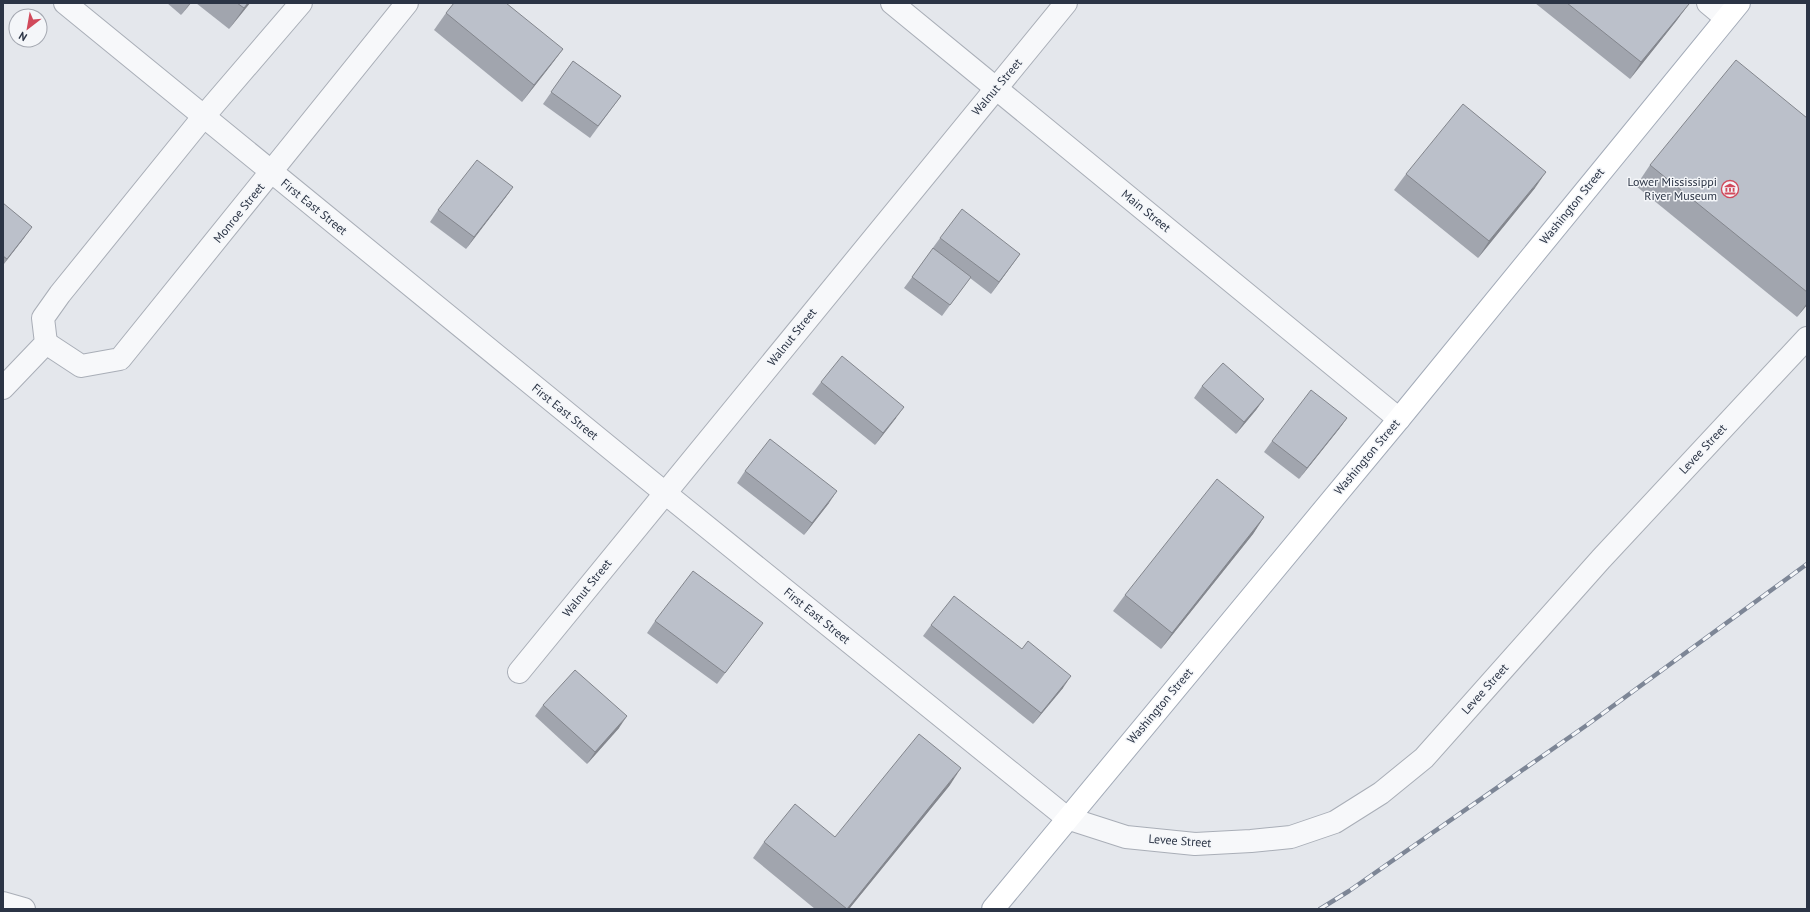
<svg xmlns="http://www.w3.org/2000/svg" width="1810" height="912" font-family="'PT Sans',sans-serif">
  <style>
    .lines { fill: none; stroke-linecap: round; stroke-linejoin: round }
    .minor-casing { stroke: #a9aeb7; stroke-width: 24 }
    .major-casing { stroke: #a3abb8; stroke-width: 24 }
    .minor { stroke: #f7f8fa; stroke-width: 22 }
    .major { stroke: #fff; stroke-width: 22 }
    .rail-casing { stroke: #7d8696; stroke-width: 4.5 }
    .rail { stroke: #f4f6f9; stroke-width: 3; stroke-dasharray: 9; stroke-linecap: butt }
    .wall { fill: #a1a5ae }
    .shaded-wall { fill: #83868d }
    .building { fill: #bbc0ca; stroke: #83868d }
    .labels { text-anchor: middle; stroke-width: 3; stroke-linejoin: round; paint-order: stroke }
    .street-label { font-size: 12px; fill: #2b3445; stroke: #f4f6f9 }
    .poi-label { font-size: 12px; fill: #2b3445; stroke: #f4f6f9; text-anchor: end }
  </style>
  <rect width="100%" height="100%" fill="#e4e7ec"/>
  <g class="lines">
    <g class="minor-casing">
      <g id="minor">
        <polyline points="65,3 665,493 1067,818 1126,837 1195,844 1251,841 1291,837 1335,822 1381,793 1424,758 1601,559 1807,338"/>
        <polyline points="892,3 1399,419"/>
        <polyline points="1708,3 1726,18"/>
        <polyline points="46,343 81,366 120,359 407,3"/>
        <polyline points="3,388 46,343 43,318 60,294 204,116 301,3"/>
        <polyline points="519,672 1066,3"/>
        <polyline points="3,903 24,909"/>
      </g>
    </g>
    <g class="major-casing">
      <polyline id="major" points="993,909 1399,419 1739,3"/>
    </g>
    <use href="#minor" class="minor"/>
    <use href="#major" class="major"/>
    <g class="rail-casing">
      <polyline id="rail" points="1320,909 1349,891 1587,725 1807,564"/>
    </g>
    <use href="#rail" class="rail"/>
  </g>
  <g class="wall">
    <polygon points="167,3 191,3 181,15"/>
    <polygon points="196,3 250,3 229,29"/>
    <polygon points="1535,3 1688,3 1677,20 1630,79"/>
    <polygon points="446,13 563,49 551,65 522,102 434,30"/>
    <polygon points="573,61 621,96 590,138 543,104"/>
    <polygon points="1807,118 1807,305 1797,317 1636,186 1650,165"/>
    <polygon points="1406,174 1535,188 1478,258 1394,190"/>
    <polygon points="513,187 505,198 466,249 430,222 438,210"/>
    <polygon points="3,203 24,238 3,265"/>
    <polygon points="940,238 1020,254 991,294 970,278 942,316 904,288 932,250 932,249"/>
    <polygon points="821,382 896,418 875,445 812,394"/>
    <polygon points="1202,386 1264,399 1256,410 1236,434 1194,398"/>
    <polygon points="1347,418 1339,429 1299,479 1264,452 1272,441"/>
    <polygon points="745,471 829,503 804,535 737,483"/>
    <polygon points="1264,517 1253,534 1161,649 1113,611 1125,595"/>
    <polygon points="655,621 754,634 717,684 647,633"/>
    <polygon points="931,625 1063,688 1033,724 923,636"/>
    <polygon points="543,705 619,728 587,764 535,716"/>
    <polygon points="950,785 849,909 815,909 753,858 764,842 835,837"/>
  </g>
  <g class="shaded-wall">
    <polygon points="190,3 191,3 181,15"/>
    <polygon points="248,3 250,3 229,29 244,8"/>
    <polygon points="1689,4 1677,20 1630,79 1641,62"/>
    <polygon points="563,49 551,65 522,102 534,85"/>
    <polygon points="1546,172 1535,188 1478,258 1489,241"/>
    <polygon points="513,187 505,198 466,249 474,237"/>
    <polygon points="32,227 24,238 3,265 7,259"/>
    <polygon points="1020,254 1012,265 991,294 999,282"/>
    <polygon points="1807,303 1807,305 1797,317"/>
    <polygon points="1264,399 1256,410 1236,434 1244,422"/>
    <polygon points="904,407 896,418 875,445 883,433"/>
    <polygon points="1347,418 1339,429 1299,479 1307,468"/>
    <polygon points="837,491 829,503 804,535 812,523"/>
    <polygon points="1264,517 1253,534 1161,649 1172,633"/>
    <polygon points="763,623 754,634 717,684 725,673"/>
    <polygon points="1071,676 1063,688 1033,724 1041,713"/>
    <polygon points="627,716 619,728 587,764 595,752"/>
    <polygon points="961,768 950,785 849,909 847,909"/>
  </g>
  <g class="building">
    <polygon points="237,3 248,3 244,8"/>
    <polygon points="454,3 506,3 563,49 534,85 446,13"/>
    <polygon points="1567,3 1688,3 1689,4 1641,62"/>
    <polygon points="1736,60 1807,118 1807,292 1650,165"/>
    <polygon points="573,61 621,96 598,126 551,92"/>
    <polygon points="1463,104 1546,172 1489,241 1406,174"/>
    <polygon points="477,160 513,187 474,237 438,210"/>
    <polygon points="3,203 32,227 7,259 3,256"/>
    <polygon points="962,209 1020,254 999,282 940,238"/>
    <polygon points="933,248 971,277 950,305 912,277"/>
    <polygon points="842,356 904,407 883,433 821,382"/>
    <polygon points="1223,363 1264,399 1244,422 1202,386"/>
    <polygon points="1311,390 1347,418 1307,468 1272,441"/>
    <polygon points="770,439 837,491 812,523 745,471"/>
    <polygon points="1217,479 1264,517 1172,633 1125,595"/>
    <polygon points="693,571 763,623 725,673 655,621"/>
    <polygon points="954,596 1022,649 1028,641 1071,676 1041,713 931,625"/>
    <polygon points="575,670 627,716 595,752 543,705"/>
    <polygon points="919,734 961,768 847,909 764,842 795,804 835,837"/>
  </g>
  <defs>
    <g id="museum-ring" transform="scale(0.9)"><circle r="9.5" fill="#f4f6f9" stroke="#d1495b" stroke-width="1.5"/><path d="M0-6L6-3V-2H-6V-3ZM-5-1h2V3h-2ZM-1-1h2V3h-2ZM3-1h2V3H3ZM-6 4H6V6H-6Z" fill="#d1495b"/></g>
  </defs>
  <g fill-rule="evenodd">
    <use href="#museum-ring" x="1730" y="189"/>
  </g>
  <g class="labels">
    <g class="street-label">
      <text transform="translate(997 87) rotate(-50)" y="4">Walnut Street</text>
      <text transform="translate(1572 206) rotate(-51)" y="4">Washington Street</text>
      <text transform="translate(314 207) rotate(39)" y="4">First East Street</text>
      <text transform="translate(1146 211) rotate(39)" y="4">Main Street</text>
      <text transform="translate(239 213) rotate(-51)" y="4">Monroe Street</text>
      <text transform="translate(792 337) rotate(-51)" y="4">Walnut Street</text>
      <text transform="translate(565 412) rotate(39)" y="4">First East Street</text>
      <text transform="translate(1703 449) rotate(-47)" y="4">Levee Street</text>
      <text transform="translate(1367 457) rotate(-50)" y="4">Washington Street</text>
      <text transform="translate(587 588) rotate(-51)" y="4">Walnut Street</text>
      <text transform="translate(817 616) rotate(39)" y="4">First East Street</text>
      <text transform="translate(1485 689) rotate(-48)" y="4">Levee Street</text>
      <text transform="translate(1160 706) rotate(-50)" y="4">Washington Street</text>
      <text transform="translate(1180 841) rotate(4)" y="4">Levee Street</text>
    </g>
    <g class="poi-label">
      <text x="1717" y="186">Lower Mississippi<tspan x="1717" dy="14">River Museum</tspan></text>
    </g>
  </g>
  <rect width="1810" height="912" fill="none" stroke="#2b3445" stroke-width="8"/>
  <g transform="translate(28 28) rotate(211)"><circle r="19" fill="#f4f6f9" stroke="#a4a8b1"/>
  <path d="M0-3L7 15L0 10L-7 15Z" fill="#d1495b"/>
  <text y="-6" font-size="11" font-weight="bold" text-anchor="middle" fill="#2b3445">N</text>
  </g>
</svg>
